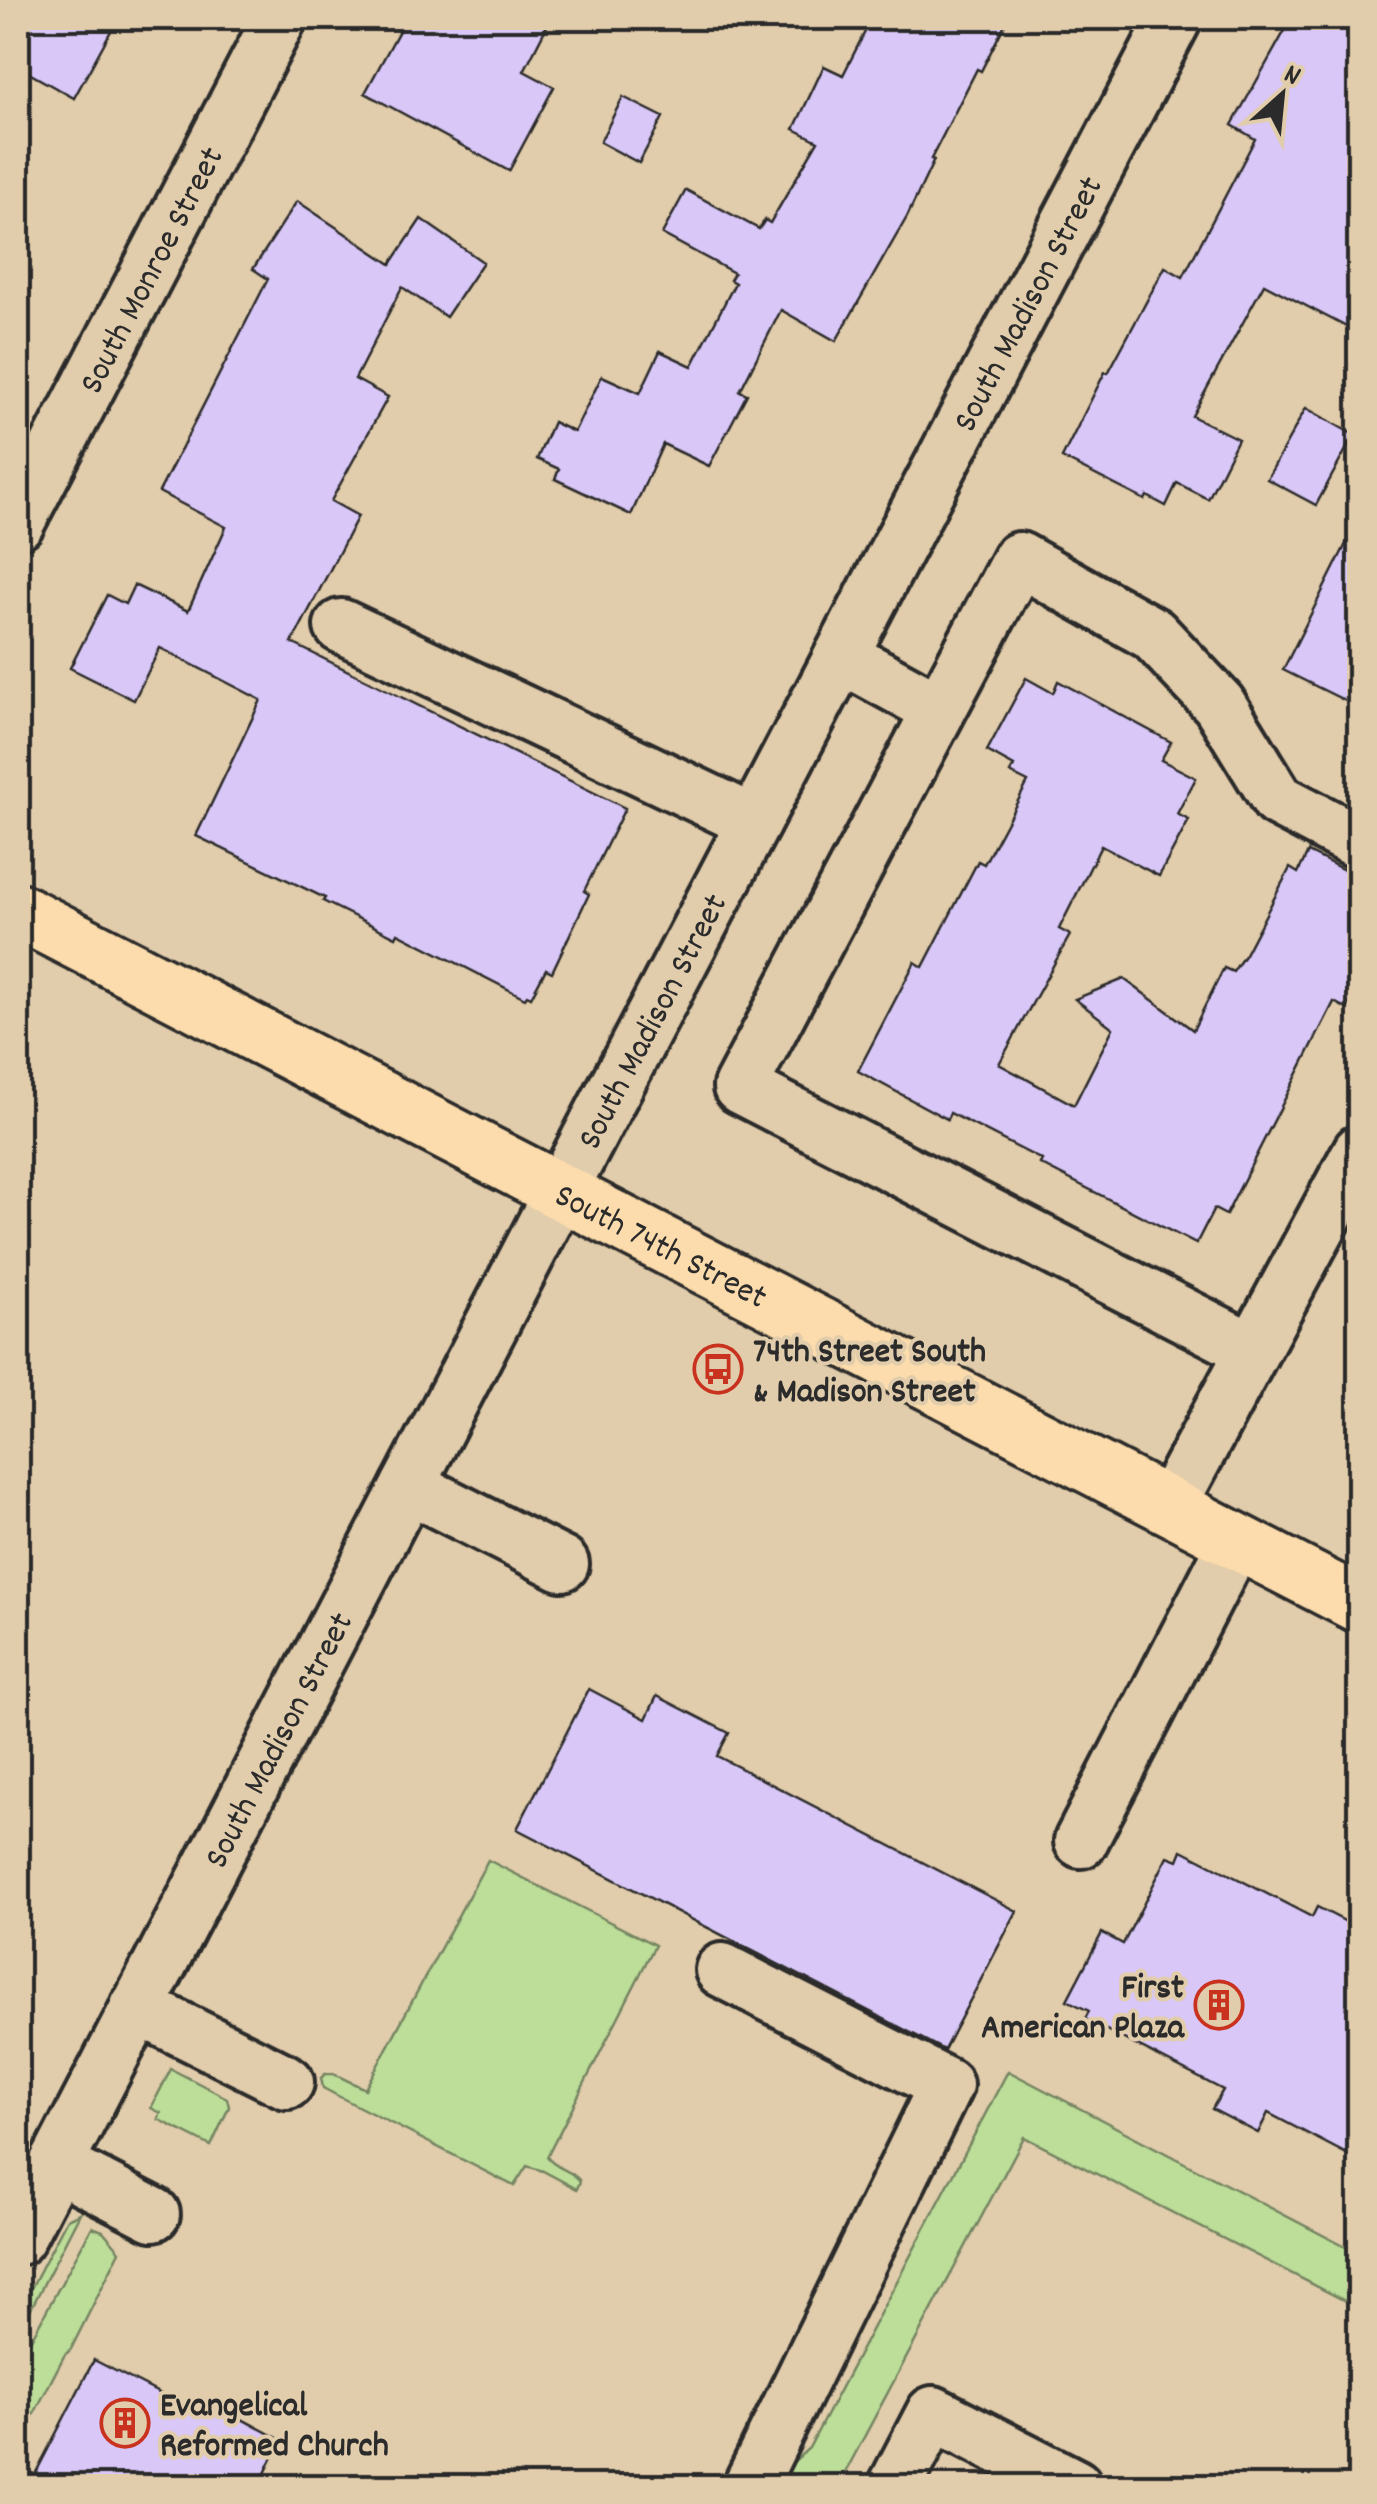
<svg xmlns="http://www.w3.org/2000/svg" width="1377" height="2504" font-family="Dekko,sans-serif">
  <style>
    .green { fill: #bcde98; stroke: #748462; stroke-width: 2.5 }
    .building { fill: #d9c7f8; stroke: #2b2b2b; stroke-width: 2.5 }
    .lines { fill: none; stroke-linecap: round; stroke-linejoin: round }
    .minor-casing { stroke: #2b2b2b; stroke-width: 60 }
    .major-casing { stroke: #2b2b2b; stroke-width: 62 }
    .minor { stroke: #e1ccab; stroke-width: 52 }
    .major { stroke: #fcdcac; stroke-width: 55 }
    .labels { text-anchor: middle; stroke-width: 8; stroke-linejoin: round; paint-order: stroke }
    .street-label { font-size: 35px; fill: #2b2b2b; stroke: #e1ccab }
    .poi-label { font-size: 35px; font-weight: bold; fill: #2b2b2b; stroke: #e1ccab; text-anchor: start }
  </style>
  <rect width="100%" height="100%" fill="#e1ccab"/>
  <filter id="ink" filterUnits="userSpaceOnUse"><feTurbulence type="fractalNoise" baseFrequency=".01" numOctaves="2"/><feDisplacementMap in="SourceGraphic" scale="20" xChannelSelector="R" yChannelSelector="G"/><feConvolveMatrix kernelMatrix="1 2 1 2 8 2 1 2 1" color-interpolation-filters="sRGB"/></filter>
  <g filter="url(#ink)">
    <g class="green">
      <path d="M488 1860 655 1945 547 2157C555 2169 572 2170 580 2181L577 2189 543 2171 527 2166 514 2186 338 2096 323 2088 321 2078 325 2074H334L365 2089Z"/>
      <polygon points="171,2069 227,2098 229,2107 211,2146 158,2119 161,2113 151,2108"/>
      <polygon points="1008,2071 1359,2254 1359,2308 1024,2137 838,2486 775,2486 782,2472 809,2448"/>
      <polygon points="80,2213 18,2334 18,2313 67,2219"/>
      <polygon points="92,2227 103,2231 120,2251 71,2349 64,2356 18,2445 18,2363"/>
    </g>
    <g class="building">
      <polygon points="18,18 118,18 74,98 18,67"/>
      <polygon points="406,18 551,18 524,71 554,87 509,171 365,93"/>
      <polygon points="872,18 1008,18 981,71 977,69 931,159 934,160 907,217 836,341 781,310 740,391 747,394 709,466 663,444 631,515 555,479 559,469 537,459 553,422 574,432 602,376 640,393 660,351 692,366 735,283 730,280 734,273 662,234 686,190 759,229 765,220 770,223 818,141 794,129 824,66 843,75"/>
      <polygon points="1292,18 1360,18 1360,72 1351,88 1360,92 1360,334 1264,284 1192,416 1238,439 1208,499 1177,483 1166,506 1147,496 1145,500 1062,458 1105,372 1108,373 1165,267 1183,277 1255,139 1232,125"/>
      <polygon points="623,97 663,117 639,163 600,142"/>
      <polygon points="297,201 391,264 421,219 483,262 446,317 402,287 355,379 388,397 331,501 358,516 292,643 625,808 584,891 589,894 552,972 546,969 531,997 527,995 525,998 398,933 396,937 323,901 325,898 196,836 261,700 160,648 134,700 70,668 107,595 125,604 134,585 188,611 226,527 159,492 268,279 253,269"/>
      <polygon points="1306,408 1354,435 1316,505 1267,479"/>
      <polygon points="1360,516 1360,708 1283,670"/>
      <polygon points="1026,678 1053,693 1058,681 1171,742 1161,760 1196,778 1177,814 1189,820 1159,876 1101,846 1059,929 1070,935 999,1064 1074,1105 1113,1028 1075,999 1124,979 1193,1030 1224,968 1233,972 1245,954 1290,868 1298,873 1308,852 1360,878 1360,984 1347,1009 1334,1002 1226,1215 1214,1209 1196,1244 1040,1164 1042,1160 950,1113 947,1119 858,1071 915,962 923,967 978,861 984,864 1028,782 1010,773 1014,766 987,751"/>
      <polygon points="589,1689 646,1719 657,1696 729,1733 717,1756 1017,1911 944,2050 517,1829"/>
      <polygon points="1182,1850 1312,1917 1317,1907 1360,1929 1360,2161 1268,2113 1258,2133 1212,2109 1223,2090 1085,2019 1089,2011 1067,2000 1102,1933 1123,1944 1168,1856 1178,1860"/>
      <polygon points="94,2360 200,2414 208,2401 281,2440 259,2486 29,2486"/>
    </g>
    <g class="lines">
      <g class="minor-casing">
        <g id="minor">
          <path id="s1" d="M18 522 280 18"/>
          <polyline points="341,626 754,822"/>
          <polyline points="841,656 938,709"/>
          <polyline points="1250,1349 740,1087 1019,559 1153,634 1219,704 1278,800 1360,843"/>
          <polyline points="408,1486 562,1564"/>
          <polyline points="1169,1507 1360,1151"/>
          <polyline points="1081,1841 1236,1541"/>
          <polyline points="722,1970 946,2085 750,2486"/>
          <polyline points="137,2007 287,2082"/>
          <polyline points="56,2164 153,2214"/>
          <path id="s2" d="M18 2238 561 1191 1175 18"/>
          <polyline points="895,2486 933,2413 1075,2486"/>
        </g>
      </g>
      <g class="major-casing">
        <g id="major">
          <path id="s3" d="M18 911 1360 1605"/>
        </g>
      </g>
      <use href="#minor" class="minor"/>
      <use href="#major" class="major"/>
    </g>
  </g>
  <defs>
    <g id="bus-ring" transform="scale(2.5)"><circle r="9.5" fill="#e1ccab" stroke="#c8321e" stroke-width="1.5"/><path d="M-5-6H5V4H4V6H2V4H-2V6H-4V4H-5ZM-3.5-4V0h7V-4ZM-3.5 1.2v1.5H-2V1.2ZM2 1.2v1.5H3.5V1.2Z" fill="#c8321e"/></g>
    <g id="building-ring" transform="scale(2.5)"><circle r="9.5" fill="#e1ccab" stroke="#c8321e" stroke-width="1.5"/><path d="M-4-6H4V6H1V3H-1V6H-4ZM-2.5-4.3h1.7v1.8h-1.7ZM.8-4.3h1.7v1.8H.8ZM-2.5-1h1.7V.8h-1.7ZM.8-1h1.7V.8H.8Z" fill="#c8321e"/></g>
  </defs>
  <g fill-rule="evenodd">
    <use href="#bus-ring" x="718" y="1369"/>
    <use href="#building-ring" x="1219" y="2005"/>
    <use href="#building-ring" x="125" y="2423"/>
  </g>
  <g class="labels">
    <g class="street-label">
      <text dy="12" stroke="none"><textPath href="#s1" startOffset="285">South Monroe Street</textPath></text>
      <text dy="12" stroke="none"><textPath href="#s2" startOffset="2182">South Madison Street</textPath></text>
      <text dy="12" stroke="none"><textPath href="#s2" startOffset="1372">South Madison Street</textPath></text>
      <text dy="12" stroke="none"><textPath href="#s3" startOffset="725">South 74th Street</textPath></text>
      <text dy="12" stroke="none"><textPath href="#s2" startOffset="562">South Madison Street</textPath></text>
    </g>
    <g class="poi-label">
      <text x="753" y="1361">74th Street South<tspan x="753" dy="40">&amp; Madison Street</tspan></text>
      <text x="1184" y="1997" text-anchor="end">First<tspan x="1184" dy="40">American Plaza</tspan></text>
      <text x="160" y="2415">Evangelical<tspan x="160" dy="40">Reformed Church</tspan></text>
    </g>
  </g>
  <rect width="1377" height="2504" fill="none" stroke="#e1ccab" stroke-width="60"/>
  <rect x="30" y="30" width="1317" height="2444" fill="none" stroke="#2b2b2b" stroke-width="4" filter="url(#ink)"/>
  <g transform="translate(1282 95) rotate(27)" stroke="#e1ccab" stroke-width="8" paint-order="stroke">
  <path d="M0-8L18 38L0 25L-18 38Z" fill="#2b2b2b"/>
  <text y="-15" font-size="28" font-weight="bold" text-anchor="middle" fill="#2b2b2b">N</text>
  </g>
</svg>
